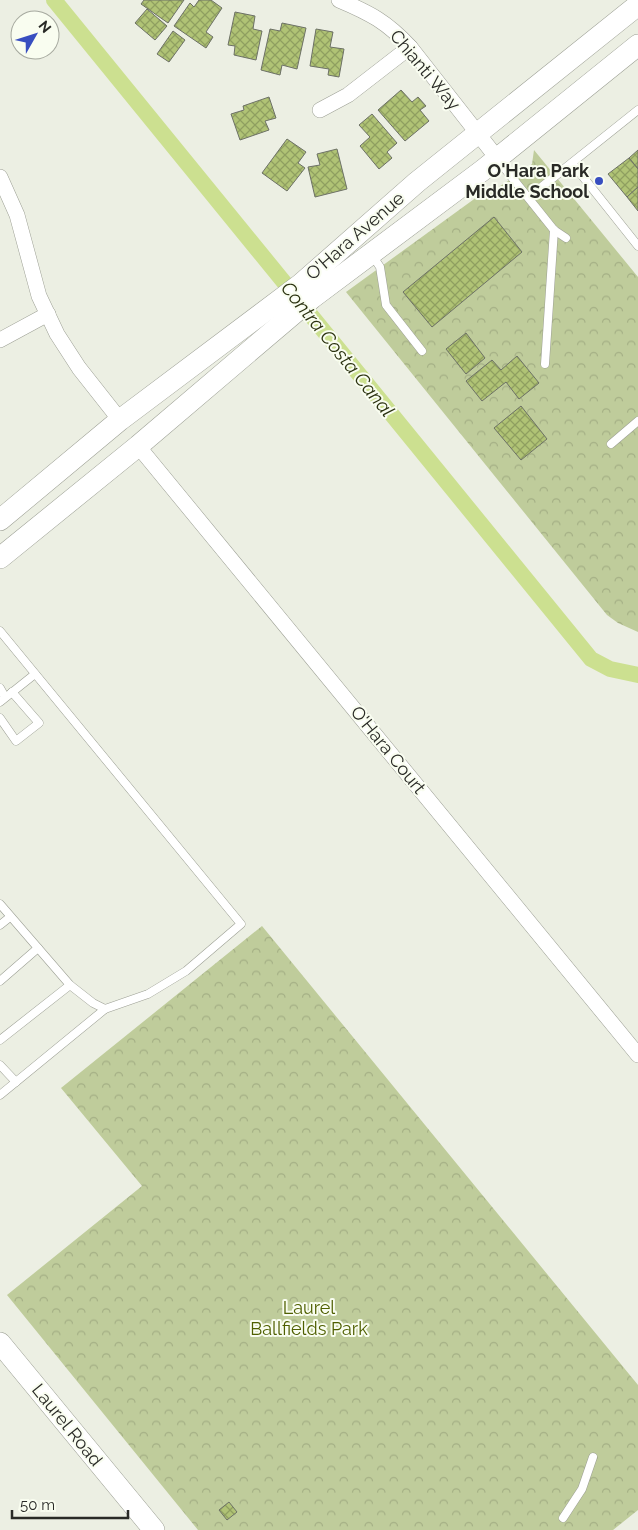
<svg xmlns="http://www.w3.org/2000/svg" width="638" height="1530" font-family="Raleway,sans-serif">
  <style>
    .park { fill: url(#park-crowns) }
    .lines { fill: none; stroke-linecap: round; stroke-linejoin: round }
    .canal { stroke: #cce090; stroke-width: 16 }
    .building { fill: url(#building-cross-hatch); stroke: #6d7166 }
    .lane-casing { stroke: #9c9f94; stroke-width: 9 }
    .street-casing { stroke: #9c9f94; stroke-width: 16 }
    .secondary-casing { stroke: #9c9f94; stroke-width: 22 }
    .lane { stroke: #fff; stroke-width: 8 }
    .street { stroke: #fff; stroke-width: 15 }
    .secondary { stroke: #fff; stroke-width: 21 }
    .poi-dot { fill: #384ec0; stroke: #f9fdf0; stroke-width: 2 }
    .labels { text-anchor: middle; stroke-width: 4; stroke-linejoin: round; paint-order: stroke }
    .street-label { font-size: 18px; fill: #292a26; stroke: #f9fdf0 }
    .poi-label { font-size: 18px; font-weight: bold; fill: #292a26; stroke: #f9fdf0; text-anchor: end }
    .park-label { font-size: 18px; fill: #4f5f00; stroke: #f9fdf0 }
    .water-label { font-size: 19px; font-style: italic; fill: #2b3210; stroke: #f9fdf0 }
  </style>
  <defs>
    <pattern id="park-crowns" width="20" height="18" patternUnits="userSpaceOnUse" patternTransform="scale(1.25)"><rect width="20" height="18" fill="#bfcc9b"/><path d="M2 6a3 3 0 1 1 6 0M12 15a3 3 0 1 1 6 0" fill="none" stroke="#a4af85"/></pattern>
    <pattern id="building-cross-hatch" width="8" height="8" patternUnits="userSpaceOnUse" patternTransform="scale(1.25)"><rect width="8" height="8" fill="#b0c375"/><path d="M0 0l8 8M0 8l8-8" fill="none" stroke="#8f9f60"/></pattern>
  </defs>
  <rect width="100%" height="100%" fill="#ecefe3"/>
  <g class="park">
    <polygon points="534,150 638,277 638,632 618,623 607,615 346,292 488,189 497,188 524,171 532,164"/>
    <polygon points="262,926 638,1385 638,1510 613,1530 198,1530 7,1295 142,1186 61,1088"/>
  </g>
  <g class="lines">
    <polyline class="canal" points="54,0 591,659 610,669 638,675"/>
  </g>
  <g class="building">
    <polygon points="144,0 184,0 168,23 141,4"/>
    <polygon points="199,0 211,0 222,8 206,32 213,37 206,48 174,26 190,3 194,7"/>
    <polygon points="147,9 167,26 155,40 135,23"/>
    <polygon points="235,12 255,16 253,29 262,31 256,60 234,55 235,46 228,45"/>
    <polygon points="282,23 306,28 297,69 282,65 280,75 261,70 270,29 280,31"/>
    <polygon points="316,29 333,32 330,47 344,49 339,77 328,75 329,69 310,66"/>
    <polygon points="173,31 185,40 169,62 157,54"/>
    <polygon points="401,90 412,102 418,97 426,106 420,110 429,121 405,141 378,110"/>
    <polygon points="269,97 276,118 265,121 269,130 240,140 231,114 244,110 243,106"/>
    <polygon points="372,114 397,143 387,152 392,158 379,169 360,146 370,137 359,125"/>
    <polygon points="287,139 306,152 298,163 305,168 287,191 262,173"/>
    <polygon points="337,149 347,189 315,197 308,167 320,165 317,154"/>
    <polygon points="638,150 638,169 629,158"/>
    <polygon points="629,158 638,169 638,187 627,197 608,174"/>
    <polygon points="638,187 638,211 627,197"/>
    <polygon points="494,217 522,252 432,327 403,292"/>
    <polygon points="466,333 485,358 466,374 446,349"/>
    <polygon points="517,356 539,383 519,399 506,382 482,401 466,381 492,360 501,370"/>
    <polygon points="521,406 547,439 521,460 494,428"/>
    <polygon points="229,1502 237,1512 227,1520 219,1510"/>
  </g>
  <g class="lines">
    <g class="lane-casing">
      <g id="lane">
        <polyline points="498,160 554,230 566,238"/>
        <polyline points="572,163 638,246"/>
        <polyline points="529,197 638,110"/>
        <polyline points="372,255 380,267 386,305 422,351"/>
        <polyline points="545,364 554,230"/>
        <polyline points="611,444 638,421"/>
        <polyline points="0,631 241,924 186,971 148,994 105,1009 93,1003 70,985 0,904"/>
        <polyline points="0,688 5,697"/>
        <polyline points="0,702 35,674"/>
        <polyline points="0,718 16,741 39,723 12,692"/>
        <polyline points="0,925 10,917"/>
        <polyline points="0,981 38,948"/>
        <polyline points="0,1040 70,985"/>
        <polyline points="0,1065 16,1082"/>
        <polyline points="0,1095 105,1009"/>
        <polyline points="563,1518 582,1489 593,1457"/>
      </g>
    </g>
    <g class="street-casing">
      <g id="street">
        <path d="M339 0C370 13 387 22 410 47L497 158"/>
        <polyline points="320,110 348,95 410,47"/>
        <polyline points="0,177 17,215 39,296 57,334 79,368 120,420"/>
        <polyline points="0,340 48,314"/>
        <polyline points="138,446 638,1055"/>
      </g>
    </g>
    <g class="secondary-casing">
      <g id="secondary">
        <polyline points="0,520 120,420 301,284 417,182 638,5"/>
        <polyline points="0,558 138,446 312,298 483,170 638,45"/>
        <polyline points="0,1343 154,1530"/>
      </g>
    </g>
    <use href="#lane" class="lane"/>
    <use href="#street" class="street"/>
    <use href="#secondary" class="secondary"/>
  </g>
  <circle class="poi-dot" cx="599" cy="181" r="5"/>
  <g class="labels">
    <g class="street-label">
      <text transform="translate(425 70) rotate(50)" y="6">Chianti Way</text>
      <text transform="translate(355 236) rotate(-41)" y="6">O'Hara Avenue</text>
      <text transform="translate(388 750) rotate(51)" y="6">O'Hara Court</text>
      <text transform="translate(67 1425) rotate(51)" y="6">Laurel Road</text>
    </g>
    <g class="poi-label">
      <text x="589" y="177">O'Hara Park<tspan x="589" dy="21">Middle School</tspan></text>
    </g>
    <g class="park-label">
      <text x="309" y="1314">Laurel<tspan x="309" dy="21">Ballfields Park</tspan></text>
    </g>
    <g class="water-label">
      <text transform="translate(338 349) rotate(51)" y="7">Contra Costa Canal</text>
    </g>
  </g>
  <g transform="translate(35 35) rotate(51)"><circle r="24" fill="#f9fdf0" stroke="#a6a99f"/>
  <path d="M0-4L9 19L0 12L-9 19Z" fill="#384ec0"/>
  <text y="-8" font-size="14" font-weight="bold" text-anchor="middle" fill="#292a26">N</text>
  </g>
  <path d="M12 1510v8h116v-8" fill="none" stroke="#292a26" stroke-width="2.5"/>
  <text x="20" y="1510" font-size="15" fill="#292a26" stroke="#f9fdf0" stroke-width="4" paint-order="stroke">50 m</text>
</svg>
